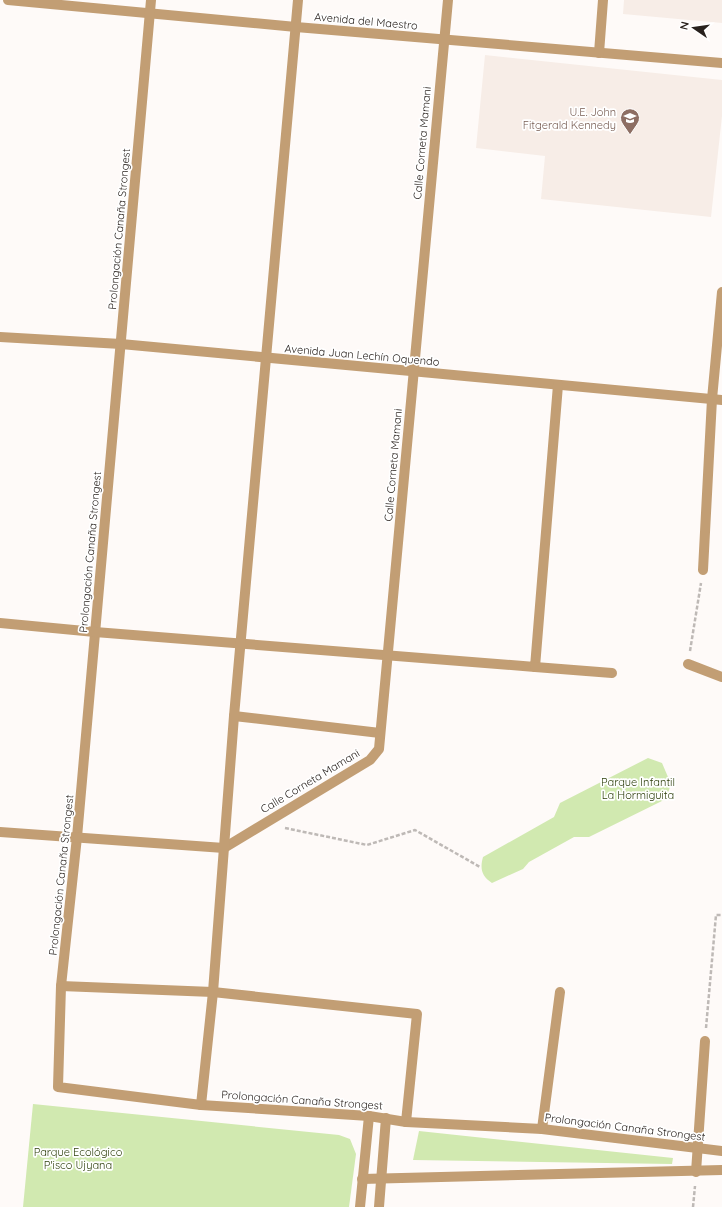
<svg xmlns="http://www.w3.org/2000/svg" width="722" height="1207" font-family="Quicksand,sans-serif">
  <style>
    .built { fill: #f7ede7 }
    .green { fill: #d1e9b0 }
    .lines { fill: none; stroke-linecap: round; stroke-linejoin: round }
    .path { stroke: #beb9b6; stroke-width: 2.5; stroke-dasharray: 4 2; stroke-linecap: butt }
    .street { stroke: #c29e74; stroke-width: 10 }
    .labels { text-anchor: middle; stroke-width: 3.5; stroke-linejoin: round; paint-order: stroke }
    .street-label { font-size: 11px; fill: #28211d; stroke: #fff }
    .education-label { font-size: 11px; fill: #785e54; stroke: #fff; text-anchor: end }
    .park-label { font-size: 11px; fill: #2f400d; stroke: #fff }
  </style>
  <rect width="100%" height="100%" fill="#fefaf8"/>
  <g class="built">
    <polygon points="624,0 722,0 722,23 623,14"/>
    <polygon points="485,55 722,80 722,116 711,217 541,199 545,156 476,148"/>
  </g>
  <g class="green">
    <path d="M648 758 662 763 671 784 666 799 589 837H574L529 862 523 869 492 883C481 876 480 868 483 857L554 817 560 803Z"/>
    <polygon points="33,1104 339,1135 350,1139 356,1154 349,1207 23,1207"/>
    <polygon points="419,1131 673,1158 672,1164 413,1160"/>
  </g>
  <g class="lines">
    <g class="path">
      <polyline points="690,651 701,583"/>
      <polyline points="285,828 367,845 415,830 480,867"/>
      <polyline points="706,1028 716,915 722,915"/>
      <polyline points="693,1207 695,1186"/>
    </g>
    <g class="street">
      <polyline points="8,0 296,27 722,63"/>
      <polyline points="151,0 77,837 61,986 58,1087 201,1105 369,1116 406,1122 542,1129 722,1151"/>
      <polyline points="599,53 603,0"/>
      <polyline points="0,337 121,344 722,400"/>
      <polyline points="703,570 712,399 722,292"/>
      <polyline points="0,623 95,632 535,667 558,385"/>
      <polyline points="688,664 722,677"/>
      <polyline points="535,667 612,673"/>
      <polyline points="234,716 380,733"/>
      <polyline points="0,832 224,848 370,760 379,749 448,0"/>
      <polyline points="61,986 213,992 417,1014 406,1122"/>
      <polyline points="201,1105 213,992 234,716 298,0"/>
      <polyline points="542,1129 560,992"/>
      <polyline points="696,1172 705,1041"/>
      <polyline points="362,1179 722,1170"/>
      <polyline points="360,1207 369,1116"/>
      <polyline points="379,1207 386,1118"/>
    </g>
  </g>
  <defs>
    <g id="school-pin" transform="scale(1)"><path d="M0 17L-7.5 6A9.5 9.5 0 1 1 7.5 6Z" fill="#8d6e63" stroke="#fff"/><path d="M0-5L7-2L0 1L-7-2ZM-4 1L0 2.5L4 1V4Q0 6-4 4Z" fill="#fff"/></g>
  </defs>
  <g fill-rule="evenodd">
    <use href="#school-pin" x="630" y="118"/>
  </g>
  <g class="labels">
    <g class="street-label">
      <text transform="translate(366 21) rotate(5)" y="4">Avenida del Maestro</text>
      <text transform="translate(422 143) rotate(-85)" y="4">Calle Corneta Mamani</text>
      <text transform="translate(119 229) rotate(-85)" y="4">Prolongación Canaña Strongest</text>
      <text transform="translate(362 355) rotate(5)" y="4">Avenida Juan Lechín Oquendo</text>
      <text transform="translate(393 465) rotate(-85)" y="4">Calle Corneta Mamani</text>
      <text transform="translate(90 552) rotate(-85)" y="4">Prolongación Canaña Strongest</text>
      <text transform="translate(310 781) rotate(-31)" y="4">Calle Corneta Mamani</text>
      <text transform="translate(61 875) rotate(-84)" y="4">Prolongación Canaña Strongest</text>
      <text transform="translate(302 1100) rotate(4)" y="4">Prolongación Canaña Strongest</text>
      <text transform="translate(625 1127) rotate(7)" y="4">Prolongación Canaña Strongest</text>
    </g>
    <g class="education-label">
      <text x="616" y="116">U.E. John<tspan x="616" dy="13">Fitgerald Kennedy</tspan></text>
    </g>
    <g class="park-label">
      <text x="638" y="786">Parque Infantil<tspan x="638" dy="13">La Hormiguita</tspan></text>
      <text x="78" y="1156">Parque Ecológico<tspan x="78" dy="13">P'isco Ujyana</tspan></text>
    </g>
  </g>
  <g transform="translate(694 28) rotate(283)" stroke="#ffffff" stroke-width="3" paint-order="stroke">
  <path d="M0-3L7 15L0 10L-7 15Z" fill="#28211d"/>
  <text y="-6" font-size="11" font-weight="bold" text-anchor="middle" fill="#28211d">N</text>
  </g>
</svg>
